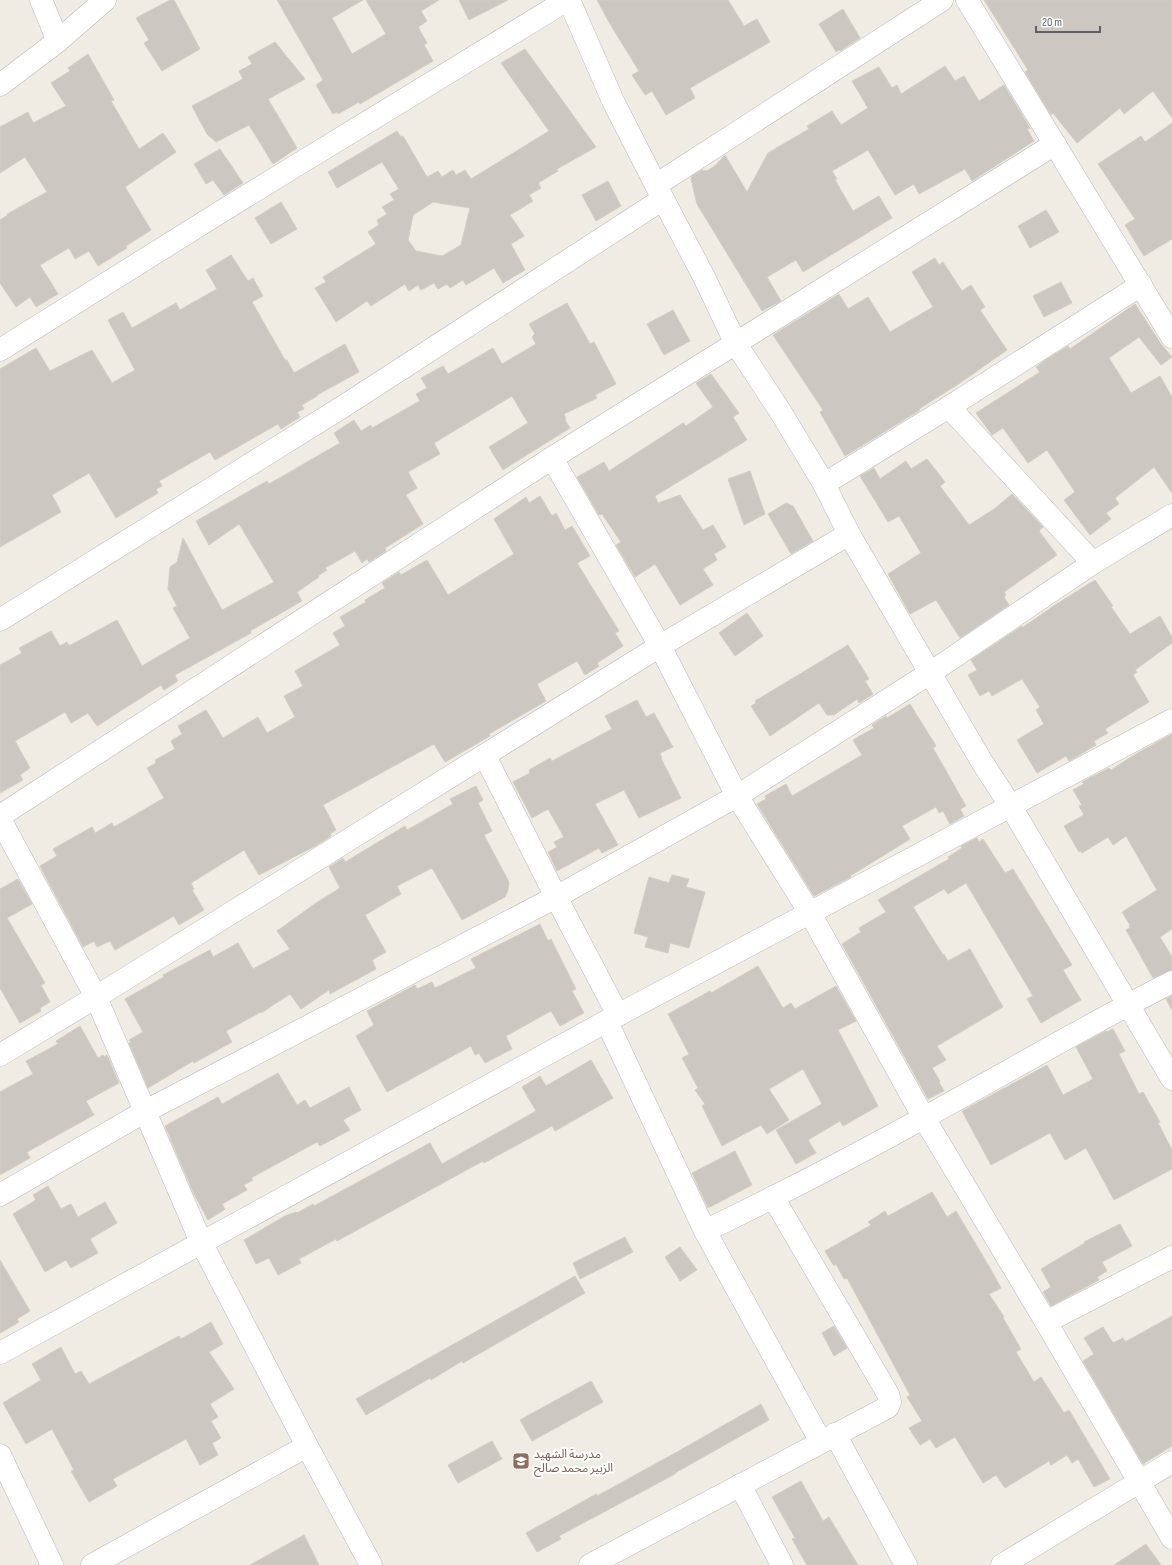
<svg xmlns="http://www.w3.org/2000/svg" width="1172" height="1565" font-family="'Sofia Sans Condensed','Noto Sans Arabic',sans-serif">
  <style>
    .building { fill: #ccc7c1; stroke: #d6cdc2; fill-rule: evenodd }
    .lines { fill: none; stroke-linecap: round; stroke-linejoin: round }
    .minor-casing { stroke: #b5b9bd; stroke-width: 23 }
    .minor { stroke: #fff; stroke-width: 22 }
    .labels { text-anchor: middle; stroke-width: 4; stroke-linejoin: round; paint-order: stroke }
    .education-label { font-size: 12px; fill: #785e54; stroke: #fff; text-anchor: start }
  </style>
  <rect width="100%" height="100%" fill="#f0ece4"/>
  <g class="building">
    <polygon points="170,0 174,0 200,49 162,71 144,43 149,40 136,18"/>
    <polygon points="277,0 363,0 332,18 352,54 386,34 366,0 439,0 421,11 427,21 418,27 427,43 424,45 433,61 360,104 359,102 338,114 337,112 333,114 316,85 323,80"/>
    <polygon points="459,0 508,0 469,20"/>
    <polygon points="597,0 728,0 744,26 757,19 770,42 690,88 695,98 666,115 652,91 645,95 632,75 639,71 610,24"/>
    <polygon points="984,0 1172,0 1172,118 1153,91 1124,114 1120,108 1077,143 1053,113 1051,115 1025,72 1028,70"/>
    <polygon points="843,9 860,38 840,51 839,50 836,52 819,24"/>
    <polygon points="275,42 305,79 268,99 297,148 273,164 249,125 216,142 207,134 192,106 243,79 239,71 252,64 248,57"/>
    <path d="M525 49 596 147 557 169 558 171 538 183 541 188 529 195 533 201 510 215 524 236 511 244 525 270 503 283 494 268 466 285 463 280 450 288 447 284 438 289 434 283 421 290 418 285 409 291 405 284 371 306 367 301 336 322 315 288 326 282 323 277 376 244 368 232 379 225 377 220 387 214 382 207 394 200 390 194 399 189 382 162 337 188 328 172 397 131 401 137 403 136 427 177 438 171 442 177 453 170 456 175 465 170 471 179 549 131 501 63ZM433 202 470 208 461 245 442 256 416 251 408 240 413 215Z"/>
    <polygon points="88,54 114,100 111,101 139,149 163,133 176,152 125,187 151,230 126,246 127,248 98,266 89,251 75,259 69,248 40,265 58,294 36,307 30,297 16,307 0,283 0,220 8,215 7,214 47,192 25,157 0,173 0,127 28,112 33,123 66,106 51,83 70,71 68,68"/>
    <polygon points="945,66 955,81 964,76 979,101 1004,85 1030,128 1027,129 1034,141 972,181 965,169 919,194 914,184 895,195 868,150 832,171 837,179 835,180 853,211 879,196 892,218 803,272 796,260 767,277 781,301 762,311 697,204 691,179 692,176 702,170 707,171 716,165 725,155 747,192 768,153 809,129 807,126 832,111 841,125 868,108 852,81 879,67 892,88 897,85 901,94"/>
    <polygon points="1172,123 1172,239 1144,256 1125,225 1135,219 1098,164 1141,136 1145,142"/>
    <polygon points="220,149 243,183 224,195 213,180 206,184 194,164"/>
    <polygon points="608,181 621,206 596,221 582,195"/>
    <polygon points="281,202 297,229 271,244 255,218"/>
    <polygon points="1046,210 1059,232 1030,248 1018,226"/>
    <polygon points="231,255 248,281 253,278 263,296 252,302 285,360 287,360 294,373 345,344 359,372 317,395 317,396 302,405 304,409 297,412 300,417 281,429 278,424 215,460 210,452 159,481 162,486 156,489 158,493 116,518 89,473 52,495 61,512 0,547 0,369 36,348 50,371 92,350 112,383 135,370 108,320 123,312 132,328 176,303 180,310 185,307 217,289 206,270"/>
    <polygon points="935,258 939,265 943,262 962,291 971,285 985,307 980,310 1007,350 960,383 919,409 920,410 845,456 820,412 823,410 773,335 839,294 848,309 868,297 890,332 933,307 912,272"/>
    <polygon points="1061,282 1072,303 1044,317 1033,296"/>
    <polygon points="567,303 590,344 594,342 616,384 595,395 597,398 564,414 566,419 565,420 570,428 503,470 489,447 528,423 512,396 434,443 440,454 408,472 417,488 406,495 423,524 385,548 386,551 369,562 367,559 362,563 355,551 325,568 327,570 318,576 319,577 297,592 302,601 250,631 251,633 175,675 178,681 164,690 161,685 97,726 88,713 71,723 65,712 15,741 30,768 20,775 23,780 0,793 0,665 22,653 19,648 51,631 60,646 67,642 69,646 117,620 142,666 190,638 173,608 177,606 168,589 170,567 177,562 183,538 222,610 274,582 239,524 209,545 196,521 267,481 269,484 340,443 334,433 354,420 361,431 371,425 372,428 420,401 416,394 427,388 421,378 443,366 448,374 493,348 502,364 536,344 532,337 535,334 529,324"/>
    <polygon points="1135,304 1161,344 1172,357 1161,365 1139,337 1109,358 1131,393 1160,376 1172,397 1172,493 1154,467 1115,498 1119,504 1106,513 1111,519 1090,535 1064,500 1075,492 1047,450 1028,463 1003,428 992,435 976,413 1040,372 1036,367 1047,359 1068,346 1070,349"/>
    <polygon points="673,310 690,341 664,355 647,324"/>
    <polygon points="711,374 739,413 733,417 747,440 655,496 658,503 680,495 703,530 713,525 726,547 714,554 717,560 703,569 713,585 680,605 655,564 635,577 616,545 621,542 602,514 599,515 577,477 604,462 609,471 683,423 686,426 713,407 696,383"/>
    <polygon points="927,459 945,482 940,486 969,525 994,509 1012,494 1043,527 1039,531 1057,555 1004,592 1006,595 1004,597 1009,605 960,638 936,600 910,614 888,574 921,553 899,516 888,522 860,476 874,468 880,479 906,461 911,469"/>
    <polygon points="750,471 765,514 744,525 728,479"/>
    <polygon points="540,496 552,516 556,513 565,530 572,526 590,556 577,563 619,631 615,633 623,646 597,663 599,666 585,675 577,661 537,684 546,701 489,734 490,736 445,762 434,744 323,805 336,830 330,834 331,836 317,845 259,875 244,850 191,883 194,889 192,890 204,910 179,925 174,916 115,950 110,941 97,947 94,941 83,947 40,866 57,856 53,849 92,827 95,833 112,823 114,827 164,798 147,768 156,763 155,760 175,749 171,741 182,734 178,726 206,710 223,738 258,717 267,733 295,717 284,696 303,686 295,671 340,645 333,633 345,626 340,617 366,602 365,600 385,588 382,583 399,572 401,575 427,560 448,595 514,554 494,519 526,497 529,503"/>
    <polygon points="786,503 793,506 813,541 791,554 768,514"/>
    <polygon points="1095,580 1113,606 1111,607 1130,634 1160,616 1172,637 1172,643 1135,670 1137,672 1133,675 1149,702 1105,729 1108,733 1094,741 1096,745 1081,754 1069,761 1066,756 1037,773 1017,740 1044,724 1036,710 1040,707 1022,679 992,696 989,691 980,696 968,675 977,670 971,660 1022,626 1022,628 1055,605"/>
    <polygon points="747,613 763,636 735,656 719,633"/>
    <polygon points="848,645 869,679 865,681 873,694 859,703 857,699 834,715 827,715 819,703 770,736 751,706 756,703 755,701"/>
    <polygon points="637,700 646,717 654,713 673,747 660,753 662,758 661,758 681,798 639,818 624,790 595,804 618,845 602,853 599,848 557,871 548,852 557,847 554,842 564,837 548,809 532,818 513,782 530,773 529,770 550,758 552,761 612,729 605,716"/>
    <polygon points="910,704 936,746 933,748 966,806 960,809 964,816 950,824 943,811 939,813 936,807 902,826 910,839 850,876 851,877 814,896 757,804 766,799 765,796 786,784 792,796 862,755 853,740 874,728 872,725 886,716 887,718"/>
    <polygon points="1172,734 1172,929 1160,937 1172,957 1172,970 1153,978 1126,930 1130,928 1129,926 1130,925 1122,912 1157,890 1126,836 1113,845 1108,837 1082,853 1081,851 1079,852 1064,826 1084,815 1079,806 1082,805 1073,790 1084,784 1082,782 1109,768 1111,770 1134,755"/>
    <polygon points="476,786 483,800 478,803 492,831 484,835 509,882 508,890 505,897 462,920 432,868 397,886 401,894 365,915 386,952 372,960 376,969 330,994 329,990 301,1009 290,994 261,1013 261,1012 226,1031 232,1042 194,1063 193,1061 148,1088 129,1043 131,1042 129,1040 143,1032 125,999 164,977 163,975 210,950 213,957 238,943 253,969 290,949 277,931 316,903 340,888 329,867 343,858 345,862 405,826 407,830 453,804 450,799"/>
    <polygon points="977,838 979,842 983,839 1005,873 1013,869 1072,965 1063,970 1081,1000 1041,1023 1027,999 1033,996 966,883 948,894 944,889 913,907 943,955 944,954 948,961 970,949 1003,1007 937,1046 946,1060 932,1068 940,1081 939,1082 944,1091 928,1099 842,944 861,932 859,928 886,912 878,900 949,859 948,857 962,848 961,846"/>
    <polygon points="672,875 689,879 686,887 705,892 689,948 670,943 668,953 645,947 648,937 634,933 649,877 669,883"/>
    <polygon points="18,879 32,904 7,918 45,983 41,985 50,1002 40,1008 41,1011 20,1023 0,988 0,889"/>
    <polygon points="540,924 548,941 551,939 576,989 572,991 584,1013 560,1026 551,1011 506,1036 512,1049 485,1063 479,1053 475,1055 471,1046 387,1092 356,1036 374,1025 367,1011 415,985 417,989 432,982 435,988 476,968 471,959"/>
    <polygon points="758,966 783,1008 791,1003 795,1009 836,986 856,1021 838,1030 878,1106 843,1126 840,1121 808,1140 816,1153 796,1164 776,1130 822,1104 803,1069 769,1089 789,1120 767,1134 761,1125 722,1146 702,1106 705,1104 695,1090 698,1088 682,1058 689,1054 668,1014 710,991 711,993"/>
    <polygon points="1172,996 1172,1010 1166,999"/>
    <polygon points="80,1026 98,1058 103,1055 104,1057 107,1055 119,1083 86,1101 94,1115 27,1152 30,1158 0,1175 0,1092 33,1074 26,1061 58,1044 56,1041"/>
    <polygon points="1113,1029 1125,1051 1119,1054 1139,1094 1143,1092 1160,1122 1158,1123 1172,1150 1172,1169 1114,1200 1086,1148 1065,1160 1050,1133 991,1165 962,1111 1047,1065 1063,1095 1093,1079 1076,1047 1106,1031 1107,1032"/>
    <polygon points="591,1060 613,1098 555,1131 552,1126 484,1163 483,1161 337,1241 336,1239 299,1259 301,1263 278,1275 269,1258 256,1264 244,1240 285,1216 296,1212 297,1213 313,1204 314,1206 430,1143 442,1164 536,1111 522,1087 540,1076 546,1086"/>
    <polygon points="278,1073 297,1105 305,1100 310,1108 349,1087 361,1110 343,1120 350,1130 320,1146 317,1142 251,1178 253,1180 244,1185 247,1190 222,1204 225,1209 208,1220 194,1194 165,1126 218,1097 222,1104"/>
    <polygon points="735,1151 752,1185 708,1208 692,1173"/>
    <polygon points="48,1186 61,1209 71,1204 78,1217 105,1202 117,1223 90,1239 98,1253 71,1268 66,1260 45,1272 13,1214 36,1200 33,1195"/>
    <polygon points="932,1192 947,1217 956,1211 990,1268 1001,1288 989,1294 1004,1317 1003,1318 1021,1349 1016,1352 1034,1382 1041,1377 1064,1413 1069,1410 1110,1479 1094,1487 1078,1459 1072,1463 1067,1455 1051,1465 1049,1461 1005,1488 996,1475 983,1483 955,1437 936,1448 930,1439 920,1445 909,1428 922,1421 907,1397 910,1395 847,1278 844,1279 836,1264 834,1266 825,1251 871,1225 868,1222 885,1211 888,1216"/>
    <polygon points="1120,1224 1132,1246 1102,1262 1107,1271 1097,1277 1099,1280 1051,1306 1043,1292 1051,1287 1041,1269 1085,1243 1084,1242"/>
    <polygon points="625,1237 633,1252 580,1279 573,1263"/>
    <polygon points="680,1247 697,1270 680,1281 665,1257"/>
    <polygon points="0,1260 30,1311 17,1319 19,1322 0,1333"/>
    <polygon points="575,1276 585,1293 463,1363 462,1361 431,1380 430,1378 366,1415 356,1399"/>
    <polygon points="1172,1316 1172,1446 1143,1464 1083,1361 1094,1354 1084,1338 1103,1327 1113,1343 1123,1338 1125,1342"/>
    <polygon points="211,1322 223,1344 209,1352 234,1389 210,1404 218,1417 211,1421 221,1438 212,1443 218,1455 200,1465 186,1439 113,1479 117,1486 89,1502 71,1471 74,1470 52,1429 26,1444 3,1403 41,1380 32,1364 61,1347 75,1374 81,1371 89,1384 179,1336 181,1339"/>
    <polygon points="834,1326 847,1348 834,1356 822,1333"/>
    <polygon points="591,1381 603,1402 532,1441 520,1420"/>
    <polygon points="761,1404 769,1420 675,1473 675,1474 559,1536 561,1539 537,1552 526,1533 564,1512 596,1494 597,1496 677,1452"/>
    <polygon points="492,1441 502,1459 458,1483 448,1465"/>
    <polygon points="801,1481 823,1521 829,1517 858,1565 807,1565 792,1539 795,1538 772,1497"/>
    <polygon points="304,1535 319,1565 250,1565"/>
    <polygon points="1146,1544 1161,1565 1114,1565"/>
  </g>
  <g class="lines">
    <g class="minor-casing">
      <g id="minor">
        <polyline points="41,0 58,41"/>
        <polyline points="569,0 613,101 663,199 704,277 736,344 780,411 824,484 849,534 982,762 1010,805 1172,1079"/>
        <polyline points="967,0 1172,337"/>
        <polyline points="0,85 58,41 105,0"/>
        <polyline points="656,185 942,0"/>
        <polyline points="0,350 235,203 567,0"/>
        <polyline points="949,407 1093,563"/>
        <polyline points="552,458 660,646 737,796 810,913 924,1118 1046,1322 1172,1538"/>
        <polyline points="824,484 949,407 1141,285"/>
        <polyline points="0,620 344,406 663,199"/>
        <polyline points="485,756 556,897 618,1015"/>
        <polyline points="0,816 552,458 1055,144"/>
        <polyline points="0,819 96,997 201,1242 307,1446 371,1565"/>
        <polyline points="607,1022 705,1231 821,1442"/>
        <polyline points="0,1055 96,997 660,646 849,534"/>
        <polyline points="0,1195 144,1112 556,897 737,796 930,673 1093,563 1172,515"/>
        <path d="M705 1231C779 1195 853 1157 925 1117 1008 1072 1089 1024 1172 982"/>
        <polyline points="1046,1322 1172,1257"/>
        <polyline points="0,1353 618,1015 1172,720"/>
        <polyline points="835,1434 906,1565"/>
        <polyline points="0,1455 52,1565"/>
        <polyline points="740,1485 782,1565"/>
        <polyline points="92,1565 307,1446"/>
        <polyline points="590,1565 888,1407 890,1402 888,1394 773,1197"/>
        <polyline points="1002,1565 1172,1462"/>
      </g>
    </g>
    <use href="#minor" class="minor"/>
  </g>
  <defs>
    <g id="school-square" transform="scale(0.9)"><rect x="-9" y="-9" width="18" height="18" rx="4" fill="#8d6e63" stroke="#fff"/><path d="M0-5L7-2L0 1L-7-2ZM-4 1L0 2.5L4 1V4Q0 6-4 4Z" fill="#fff"/></g>
  </defs>
  <g fill-rule="evenodd">
    <use href="#school-square" x="521" y="1461"/>
  </g>
  <g class="labels">
    <g class="education-label">
      <text x="534" y="1458">مدرسة الشهيد<tspan x="534" dy="14">الزبير محمد صالح</tspan></text>
    </g>
  </g>
  <path d="M1036 26v6h64v-6" fill="none" stroke="#5c6267" stroke-width="2"/>
  <text x="1042" y="26" font-size="12" fill="#5c6267" stroke="#ffffff" stroke-width="3" paint-order="stroke">20 m</text>
</svg>
